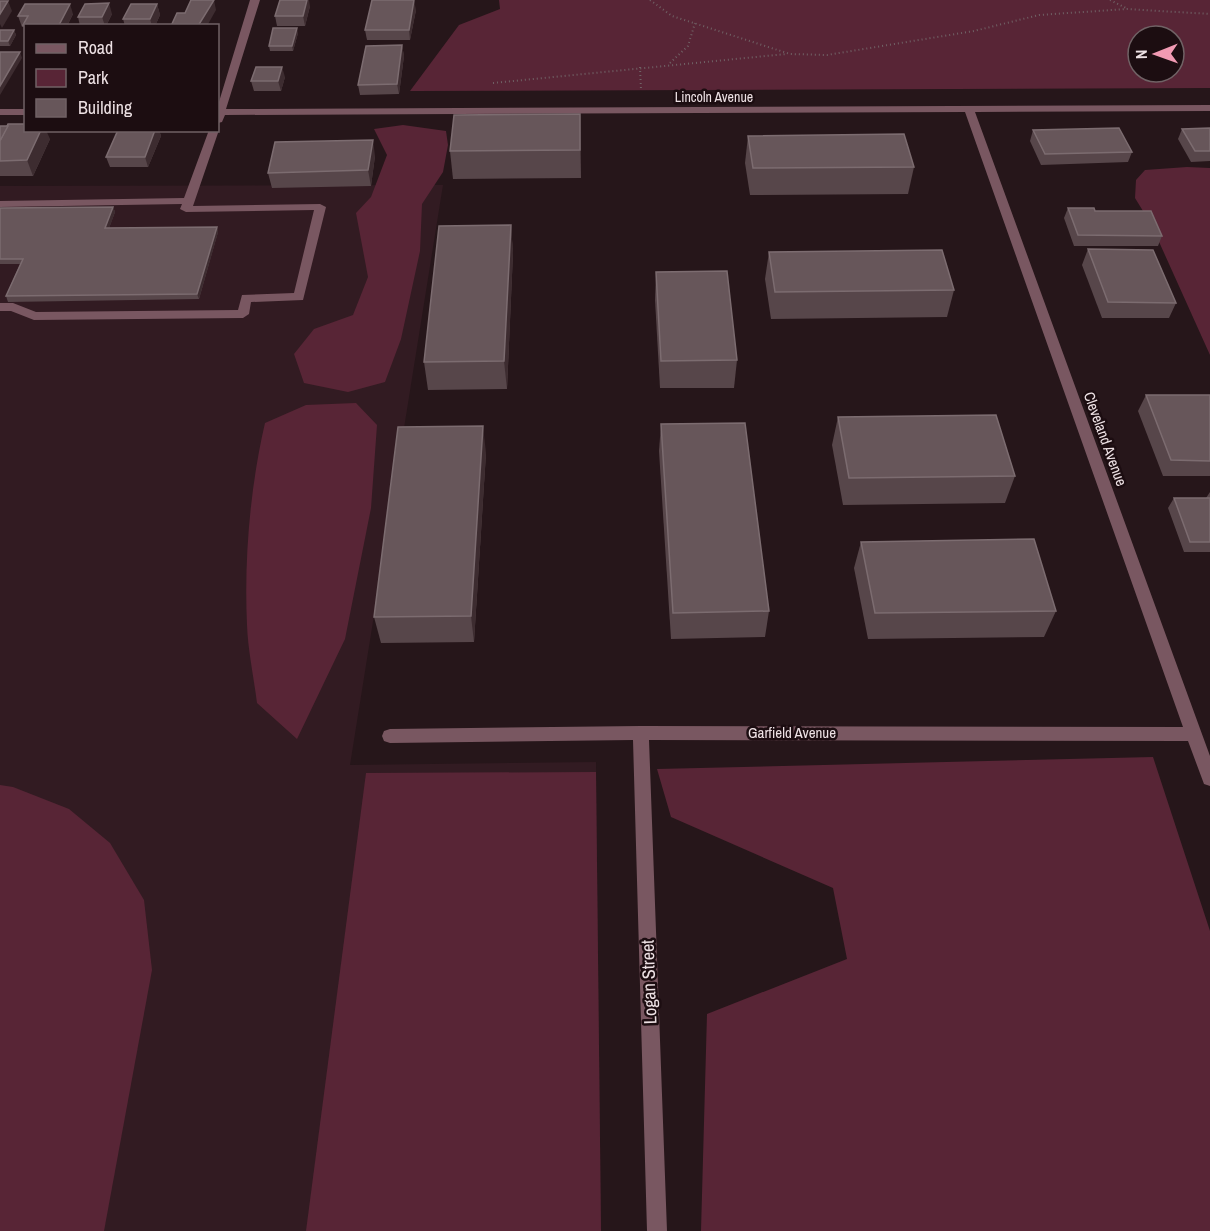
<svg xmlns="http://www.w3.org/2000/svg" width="1210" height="1231" font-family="'Archivo Narrow',sans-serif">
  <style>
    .built { fill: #321b22 }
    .green { fill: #582536; fill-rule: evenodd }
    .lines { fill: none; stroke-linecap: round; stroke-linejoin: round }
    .path { stroke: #706165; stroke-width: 2; stroke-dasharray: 1 3; stroke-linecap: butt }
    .minor { fill: #795761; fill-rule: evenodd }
    .wall { fill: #57464a }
    .shaded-wall { fill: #3d2c30 }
    .building { fill: #67565a; stroke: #7c6c70; stroke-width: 1.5 }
    .labels { text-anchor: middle; stroke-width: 5; stroke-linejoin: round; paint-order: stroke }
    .far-street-label { font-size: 14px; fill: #ede1e4; stroke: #1c0d11 }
    .street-label { font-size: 15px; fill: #ede1e4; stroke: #1c0d11 }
    .near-street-label { font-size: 18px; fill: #ede1e4; stroke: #1c0d11 }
  </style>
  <rect width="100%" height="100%" fill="#26161a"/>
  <polygon class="built" points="443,185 350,765 596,762 601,1231 0,1231 0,186"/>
  <g class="green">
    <path d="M499 0H1210V88L410 91 459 25 500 9ZM1138 36H1174V72H1138Z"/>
    <polygon points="403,125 446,131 448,145 443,172 422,204 420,251 401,339 385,382 348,392 304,383 294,354 314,329 353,315 368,277 356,213 371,197 387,155 374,129"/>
    <polygon points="1187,167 1210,168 1210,355 1151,224 1135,198 1136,180 1145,170"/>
    <path d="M356 403 377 425 371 508 345 639 297 739 257 703C254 678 248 651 247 625 244 559 250 488 265 423L306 405Z"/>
    <polygon points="1153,757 1210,931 1210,1231 701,1231 707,1014 847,959 833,888 671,817 657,769"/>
    <polygon points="596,772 601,1231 306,1231 366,773"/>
    <polygon points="0,785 13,787 69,809 110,843 144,900 152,970 104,1231 0,1231"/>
  </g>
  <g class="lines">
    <g class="path">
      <polyline points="650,0 672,16 790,54 827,55 974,31 1039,15 1127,9 1210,14"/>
      <polyline points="1110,0 1126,8"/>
      <polyline points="670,63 688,46 695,23"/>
      <polyline points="640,67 641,90"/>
      <polyline points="493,83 786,54"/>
    </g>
    <g class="minor">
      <polygon points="250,0 260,0 226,109 1210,105 1210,111 975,112 1210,756 1210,786 1204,784 1188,741 649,740 667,1231 647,1231 633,740 390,743 384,741 382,736 384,731 390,729 641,726 1183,727 965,112 225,115 222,122 218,123 218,105"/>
      <rect x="0" y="109" width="26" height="6"/>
      <polygon points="218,128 219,130 193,206 320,204 326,207 303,300 251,302 249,314 243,318 34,320 11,311 0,311 0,303 13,303 36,312 238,310 242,295 294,293 314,210 186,212 180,209 182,204 0,207 0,201 184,198 209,130 218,130"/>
    </g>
  </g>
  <g class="wall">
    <polygon points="157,4 160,15 155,26 125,26 123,19"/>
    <polygon points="310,6 305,26 277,26 275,16"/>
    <polygon points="416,10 410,40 367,40 365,30"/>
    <polygon points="73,14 67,26 26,26 26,31 24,27 22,27 18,16"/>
    <polygon points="112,14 106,26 80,26 78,17"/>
    <polygon points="0,30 14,30 16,35 10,46 0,46"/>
    <polygon points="298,33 293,51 270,51 269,46"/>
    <polygon points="402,45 404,56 399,94 360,95 358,85"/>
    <polygon points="285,77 281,91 254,91 251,81"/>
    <polygon points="580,114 581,178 453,179 450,151"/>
    <polygon points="0,126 50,139 33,176 0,176"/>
    <polygon points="1210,128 1210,161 1191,162 1178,139 1182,129"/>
    <polygon points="118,130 159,130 161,136 148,167 110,167 106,157"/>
    <polygon points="1033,130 1132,152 1128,162 1041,165 1030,141"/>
    <polygon points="748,136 914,167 908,194 750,195 745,163"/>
    <polygon points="375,156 371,186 272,188 268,173"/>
    <polygon points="113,207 115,212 109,228 217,227 218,232 199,299 8,302 6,296 20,264 0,264 0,208"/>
    <polygon points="1068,208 1095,211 1162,236 1158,246 1074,246 1064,218"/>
    <polygon points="511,225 513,253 507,389 428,390 424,362"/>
    <polygon points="1088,249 1176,303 1169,318 1102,318 1082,265"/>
    <polygon points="769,252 954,290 947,317 771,319 765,279"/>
    <polygon points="656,272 737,360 734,388 660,388 655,300"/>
    <polygon points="1146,395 1210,395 1210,476 1163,476 1138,411"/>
    <polygon points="838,417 1015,476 1005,503 843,505 832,445"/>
    <polygon points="661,424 769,611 765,637 671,639 659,451"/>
    <polygon points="486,453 474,642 381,643 374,617"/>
    <polygon points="1210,492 1210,552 1184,552 1168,508 1174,498 1206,498"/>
    <polygon points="861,542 1056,611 1044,637 868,639 854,568"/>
  </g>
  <g class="shaded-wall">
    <polygon points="214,0 216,10 207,26 198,26"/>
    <polygon points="307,0 309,0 310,6 305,26 303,16"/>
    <polygon points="414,0 416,10 410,40 409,30"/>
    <polygon points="8,1 12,11 2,28 0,24 0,14"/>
    <polygon points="109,3 112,14 106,26 105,26 102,17"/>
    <polygon points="70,4 73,14 67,26 59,26"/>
    <polygon points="157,4 160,15 155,26 152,26 150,19"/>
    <polygon points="297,28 298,33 293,51 292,46"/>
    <polygon points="14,30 16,35 10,46 8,41"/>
    <polygon points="402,45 404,56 399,94 397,84"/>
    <polygon points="20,52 22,58 0,95 0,86"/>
    <polygon points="282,67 285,77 281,91 278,81"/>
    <polygon points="41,130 46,130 50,139 33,176 27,160"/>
    <polygon points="155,130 159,130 161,136 148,167 145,157"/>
    <polygon points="373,140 375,156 371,186 368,170"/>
    <polygon points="113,207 115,212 107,234 105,228"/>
    <polygon points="511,225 513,253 507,389 504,361"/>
    <polygon points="217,227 218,232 199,299 197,294"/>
    <polygon points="483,426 486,453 474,642 471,616"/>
  </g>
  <g class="building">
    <polygon points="191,0 214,0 198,26 171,26 177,13 185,13"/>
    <polygon points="280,0 307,0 303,16 275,16"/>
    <polygon points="372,0 414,0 409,30 365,30"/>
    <polygon points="0,1 8,1 0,14"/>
    <polygon points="109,3 102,17 78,17 85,4"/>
    <polygon points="25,4 70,4 59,25 23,25 28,16 18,16"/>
    <polygon points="131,4 157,4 150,19 123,19"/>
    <polygon points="273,28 297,28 292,46 269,46"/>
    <polygon points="0,30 14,30 8,41 0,41"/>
    <polygon points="402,45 397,84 358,85 366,46"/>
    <polygon points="0,52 20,52 0,86"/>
    <polygon points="256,67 282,67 278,81 251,81"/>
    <polygon points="580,114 580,150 450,151 454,115"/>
    <polygon points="8,124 26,124 26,130 41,130 27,160 0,161 0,141"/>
    <polygon points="0,126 8,126 1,139 0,139"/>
    <polygon points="1119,128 1132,152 1045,154 1033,130"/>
    <polygon points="1210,128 1210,151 1195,151 1182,129"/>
    <polygon points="118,130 155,130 145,157 106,157"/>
    <polygon points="904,134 914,167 753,168 748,136"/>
    <polygon points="373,140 368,170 268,173 275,142"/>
    <polygon points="113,207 105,228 217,227 197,294 6,296 23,259 0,259 0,208"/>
    <polygon points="1068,208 1094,208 1095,211 1151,211 1162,236 1078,235"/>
    <polygon points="511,225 504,361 424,362 439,226"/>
    <polygon points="1088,249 1153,250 1176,303 1108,302"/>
    <polygon points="942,250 954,290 775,292 769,252"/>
    <polygon points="727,271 737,360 661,361 656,272"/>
    <polygon points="1146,395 1210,395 1210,461 1171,460"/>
    <polygon points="996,415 1015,476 849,478 838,417"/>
    <polygon points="745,423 769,611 673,613 661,424"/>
    <polygon points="483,426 471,616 374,617 398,427"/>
    <polygon points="1174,498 1210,498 1210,542 1190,542"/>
    <polygon points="1034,539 1056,611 875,613 861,542"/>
  </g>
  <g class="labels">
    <g class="far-street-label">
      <text x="714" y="102">Lincoln Avenue</text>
    </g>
    <g class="street-label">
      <text transform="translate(1105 439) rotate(70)" y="5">Cleveland Avenue</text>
      <text x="792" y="738">Garfield Avenue</text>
    </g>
    <g class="near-street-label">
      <text transform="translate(649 982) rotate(-92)" y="6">Logan Street</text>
    </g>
  </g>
  <rect x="24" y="24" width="195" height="108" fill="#1c0d11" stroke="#706265" stroke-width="1.5"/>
  <rect x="36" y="44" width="30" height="9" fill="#795761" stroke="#706265" stroke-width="1.5"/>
  <text x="78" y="54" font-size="18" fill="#ede1e4">Road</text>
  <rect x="36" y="69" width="30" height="18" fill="#582536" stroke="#706265" stroke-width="1.5"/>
  <text x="78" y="84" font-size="18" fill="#ede1e4">Park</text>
  <rect x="36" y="99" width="30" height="18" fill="#67565a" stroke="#706265" stroke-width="1.5"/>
  <text x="78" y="114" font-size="18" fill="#ede1e4">Building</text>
  <g transform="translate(1156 54) rotate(269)"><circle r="28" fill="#1c0d11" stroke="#706265" stroke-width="1.5"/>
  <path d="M0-4.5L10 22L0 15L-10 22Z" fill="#f19ab3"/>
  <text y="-9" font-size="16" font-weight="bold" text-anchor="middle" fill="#ede1e4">N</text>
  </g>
</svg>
